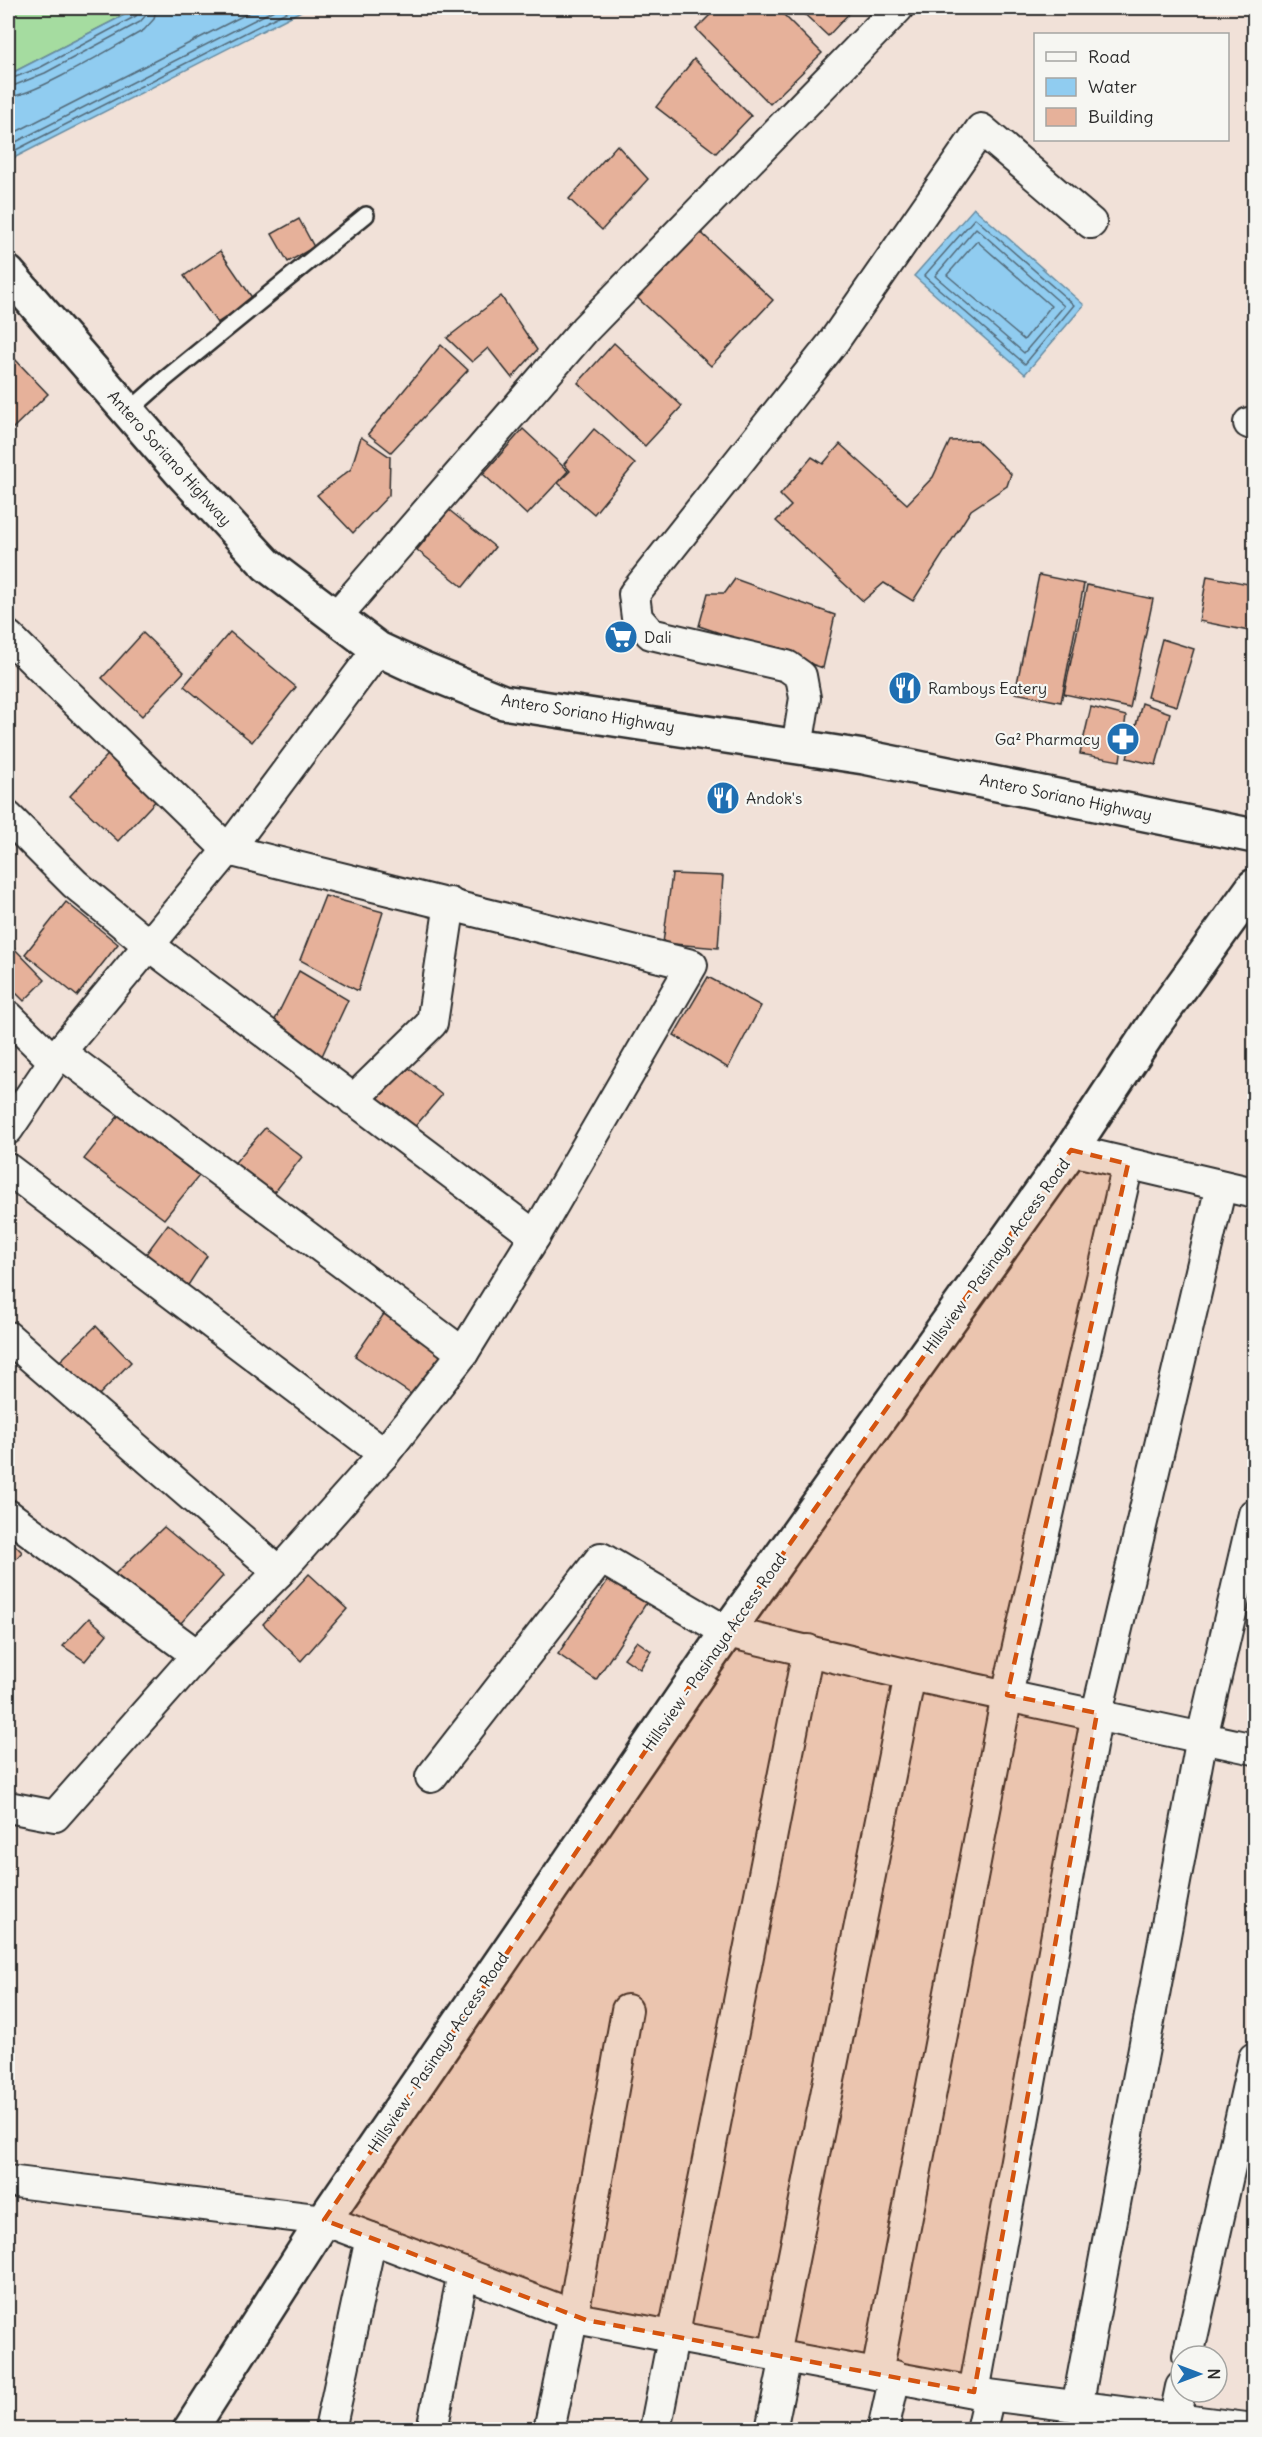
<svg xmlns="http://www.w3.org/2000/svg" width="1262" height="2437" font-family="Delius,sans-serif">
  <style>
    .green { fill: #a5dca0; stroke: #688466; stroke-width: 1.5 }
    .water { fill: #90ccf0; stroke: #688ca1; stroke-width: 1.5 }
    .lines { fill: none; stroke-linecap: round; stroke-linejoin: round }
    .shore { stroke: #536b7a; stroke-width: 1.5 }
    .building { fill: #e6b19a; stroke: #2b2b2b; stroke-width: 1.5 }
    .service-casing { stroke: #2b2b2b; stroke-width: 20 }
    .minor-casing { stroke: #2b2b2b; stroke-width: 34 }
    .tertiary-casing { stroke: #2b2b2b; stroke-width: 38 }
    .primary-casing { stroke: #2b2b2b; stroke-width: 38 }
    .service { stroke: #f6f6f2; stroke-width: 15 }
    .minor { stroke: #f6f6f2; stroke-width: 30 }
    .tertiary { stroke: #f6f6f2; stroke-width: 33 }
    .primary { stroke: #f6f6f2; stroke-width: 33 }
    .marked { fill: #d5540f; fill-opacity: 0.2; stroke: #d5540f; stroke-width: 4.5; stroke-dasharray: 12 8; stroke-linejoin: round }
    .labels { text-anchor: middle; stroke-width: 4.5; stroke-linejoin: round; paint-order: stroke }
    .street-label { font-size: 16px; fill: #2b2b2b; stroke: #f6f6f2 }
    .poi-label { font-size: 16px; fill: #2b2b2b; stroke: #f6f6f2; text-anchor: start }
  </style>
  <rect width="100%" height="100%" fill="#f1e1d8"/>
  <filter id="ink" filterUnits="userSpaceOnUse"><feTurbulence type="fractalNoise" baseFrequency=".0167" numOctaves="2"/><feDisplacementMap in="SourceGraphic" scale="12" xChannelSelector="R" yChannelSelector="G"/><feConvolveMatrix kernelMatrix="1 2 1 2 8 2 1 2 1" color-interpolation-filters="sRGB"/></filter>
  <g filter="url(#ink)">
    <polygon class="green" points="8,8 138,8 8,75"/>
    <g class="water">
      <polygon points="138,8 307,8 8,161 8,75"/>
      <polygon points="974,208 1084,305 1025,374 914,276"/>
    </g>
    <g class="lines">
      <g class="shore">
        <polyline points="8,80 41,67 136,16 139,8"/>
        <polyline points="8,88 45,73 140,22 146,15 147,8"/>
        <path d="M8 97C34 96 117 45 144 30L154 19 156 8"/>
        <polyline points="8,136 258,8"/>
        <polyline points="8,146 278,8"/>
        <polyline points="8,154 294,8"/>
        <polygon points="975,218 1074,305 1025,364 924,276"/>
        <polygon points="976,228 1064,306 1024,353 935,276"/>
        <polygon points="977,241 1051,306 1024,340 947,275"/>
      </g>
    </g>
    <g class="building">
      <polygon points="717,8 777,8 822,53 770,104 696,29"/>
      <polygon points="798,8 854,8 828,36"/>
      <polygon points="694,59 751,116 716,153 656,107"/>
      <polygon points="617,145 648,179 602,230 569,199"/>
      <polygon points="299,219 314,247 288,262 272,234"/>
      <polygon points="693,225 773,300 711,366 631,292"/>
      <polygon points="220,251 253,299 217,323 184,276"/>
      <polygon points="501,296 537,350 512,378 488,348 472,362 447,338"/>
      <polygon points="614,343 682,406 645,446 578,383"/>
      <polygon points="441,345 468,370 391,452 368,434"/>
      <polygon points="12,356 48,394 8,433 8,360"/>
      <polygon points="523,429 568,471 527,515 483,474"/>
      <polygon points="594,429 635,464 594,514 558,483 570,471 564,464"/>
      <polygon points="361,437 390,457 389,495 353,533 317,495 351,469"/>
      <polygon points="976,440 1011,474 1007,486 971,510 913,601 884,583 863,601 776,521 791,506 780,495 812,457 823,464 840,444 907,504 933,477 950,441"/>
      <polygon points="449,510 495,547 463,587 417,550"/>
      <polygon points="1039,575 1084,584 1061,702 1015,693"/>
      <polygon points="1207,576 1254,585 1254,632 1199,621"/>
      <polygon points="735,579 835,615 823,668 699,626 708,593 725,593"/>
      <polygon points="1087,585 1153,599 1130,708 1064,694"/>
      <polygon points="230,632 296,687 252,742 184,686"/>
      <polygon points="143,633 184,672 142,716 102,678"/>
      <polygon points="1162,639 1194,649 1177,706 1147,697"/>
      <polygon points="1142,703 1170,713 1156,765 1127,758"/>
      <polygon points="1091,707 1126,716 1120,761 1080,754"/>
      <polygon points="115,747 163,793 118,841 70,796"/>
      <polygon points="672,874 723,876 718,948 663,943"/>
      <polygon points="325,896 383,912 358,991 300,960"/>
      <polygon points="66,902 118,944 77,996 25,954"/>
      <polygon points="8,942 45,980 24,1001 8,985"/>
      <polygon points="299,971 348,1000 321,1058 272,1026"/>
      <polygon points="708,977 761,1006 728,1068 674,1035"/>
      <polygon points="409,1068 442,1095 412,1130 375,1101"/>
      <polygon points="119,1115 199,1176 164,1219 84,1159"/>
      <polygon points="265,1128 302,1157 271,1197 230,1168"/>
      <polygon points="168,1224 207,1256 183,1293 140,1262"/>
      <polygon points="386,1311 445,1353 414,1396 355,1356"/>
      <polygon points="96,1326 131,1362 98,1396 60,1361"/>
      <polygon points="164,1527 223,1576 180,1624 115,1574"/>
      <polygon points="8,1538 22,1552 8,1568"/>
      <polygon points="309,1574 347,1609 301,1661 263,1624"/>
      <polygon points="612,1574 649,1599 596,1680 558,1654"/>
      <polygon points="89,1618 107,1634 85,1661 63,1646"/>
      <polygon points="637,1641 651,1651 640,1669 624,1658"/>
    </g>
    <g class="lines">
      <g class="service-casing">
        <polyline id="service" points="128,412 165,379 366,215"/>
      </g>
      <g class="minor-casing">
        <g id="minor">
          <polyline points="1249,423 1254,425"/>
          <polyline points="335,618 585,329 898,8"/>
          <polyline points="8,636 228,850 692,965 535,1236 463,1353 384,1454 279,1572 197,1655 55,1816 8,1807"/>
          <polyline points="797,747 805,698 801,676 787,666 651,634 637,618 634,594 832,344 981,129 1091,223"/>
          <polyline points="8,817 75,884 150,946 535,1236"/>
          <polyline points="8,1016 54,1061"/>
          <polyline points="60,1052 463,1353"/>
          <polyline points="353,1100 432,1023 450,903"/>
          <polyline points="8,1129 60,1052 228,850 378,649"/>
          <polyline points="1071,1150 1254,1193"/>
          <polyline points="8,1169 384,1454"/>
          <polyline points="8,1337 279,1572"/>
          <polyline points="8,1515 197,1655"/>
          <polyline points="431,1777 601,1558 727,1632 910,1675 1254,1749"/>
          <polyline points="8,2181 324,2220 586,2320 989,2395 1254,2429"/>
          <polyline points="774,2355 910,1675"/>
          <polyline points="1188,2356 1254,2058"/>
          <polyline points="877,2373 1007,1695 1128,1164"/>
          <polyline points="974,2392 1097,1713 1221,1186"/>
          <polyline points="1077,2407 1202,1737 1254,1514"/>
          <polyline points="330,2430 371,2238"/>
          <polyline points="432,2430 463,2273"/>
          <polyline points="549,2430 573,2315 627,2010"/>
          <polyline points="655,2430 808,1650"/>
          <polyline points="771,2430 786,2357"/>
          <polyline points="883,2430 895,2376"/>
          <polyline points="981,2430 989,2395"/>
          <polyline points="1172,2430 1181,2387"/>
        </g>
      </g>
      <g class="tertiary-casing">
        <polyline id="tertiary" points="190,2430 324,2220 727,1632 1071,1150 1153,1026 1254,886"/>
      </g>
      <g class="primary-casing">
        <polyline id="primary" points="8,273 179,470 267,565 378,649 419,668 503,702 864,757 1254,836"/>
      </g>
      <use href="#service" class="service"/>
      <use href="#minor" class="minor"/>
      <use href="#tertiary" class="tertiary"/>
      <use href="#primary" class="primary"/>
    </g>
  </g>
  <path class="marked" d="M1071 1150 1128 1164 1007 1695 1097 1713 974 2392 586 2320 324 2220 727 1632Z"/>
  <defs>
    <g id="supermarket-disc" transform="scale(1.725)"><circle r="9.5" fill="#1f6fb2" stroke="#f6f6f2"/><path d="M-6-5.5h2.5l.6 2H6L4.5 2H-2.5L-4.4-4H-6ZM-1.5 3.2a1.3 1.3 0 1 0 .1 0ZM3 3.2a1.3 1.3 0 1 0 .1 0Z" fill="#fff"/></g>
    <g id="restaurant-disc" transform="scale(1.725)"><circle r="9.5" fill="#1f6fb2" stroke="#f6f6f2"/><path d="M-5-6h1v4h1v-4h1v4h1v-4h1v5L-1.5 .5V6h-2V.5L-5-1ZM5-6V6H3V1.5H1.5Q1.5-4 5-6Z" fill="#fff"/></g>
    <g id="pharmacy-disc" transform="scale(1.725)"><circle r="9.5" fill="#1f6fb2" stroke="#f6f6f2"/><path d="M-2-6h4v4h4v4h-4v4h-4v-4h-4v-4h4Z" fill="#fff"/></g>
  </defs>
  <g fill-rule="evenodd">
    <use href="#supermarket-disc" x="621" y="637"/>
    <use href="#restaurant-disc" x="905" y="688"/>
    <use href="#pharmacy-disc" x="1123" y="739"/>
    <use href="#restaurant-disc" x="723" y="798"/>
  </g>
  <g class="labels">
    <g class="street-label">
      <text transform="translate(170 458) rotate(48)" y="6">Antero Soriano Highway</text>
      <text transform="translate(588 713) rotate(9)" y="6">Antero Soriano Highway</text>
      <text transform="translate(1066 797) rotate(12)" y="6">Antero Soriano Highway</text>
      <text transform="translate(996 1256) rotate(-54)" y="6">Hillsview - Pasinaya Access Road</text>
      <text transform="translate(714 1652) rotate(-55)" y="6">Hillsview - Pasinaya Access Road</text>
      <text transform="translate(438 2052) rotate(-56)" y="6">Hillsview - Pasinaya Access Road</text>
    </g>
    <g class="poi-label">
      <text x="644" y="643">Dali</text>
      <text x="928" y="694">Ramboys Eatery</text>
      <text x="1100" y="745" text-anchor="end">Ga² Pharmacy</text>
      <text x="746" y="804">Andok's</text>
    </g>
  </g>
  <rect width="1262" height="2437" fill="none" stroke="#f6f6f2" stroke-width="30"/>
  <rect x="15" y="15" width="1232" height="2407" fill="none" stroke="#2b2b2b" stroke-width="2" filter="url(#ink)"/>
  <rect x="1034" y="33" width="195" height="108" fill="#f6f6f2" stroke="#a5a5a2" stroke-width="1.5"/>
  <rect x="1046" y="52" width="30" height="9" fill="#f6f6f2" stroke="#a5a5a2" stroke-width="1.5"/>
  <text x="1088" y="63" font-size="18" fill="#2b2b2b">Road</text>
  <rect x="1046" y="78" width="30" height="18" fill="#90ccf0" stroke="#a5a5a2" stroke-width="1.5"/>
  <text x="1088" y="93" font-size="18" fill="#2b2b2b">Water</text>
  <rect x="1046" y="108" width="30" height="18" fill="#e6b19a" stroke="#a5a5a2" stroke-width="1.5"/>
  <text x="1088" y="123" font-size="18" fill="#2b2b2b">Building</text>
  <g transform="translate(1199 2374) rotate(90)"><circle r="28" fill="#f6f6f2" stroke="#a5a5a2" stroke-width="1.5"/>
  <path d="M0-4.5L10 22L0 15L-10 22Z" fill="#1f6fb2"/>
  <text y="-9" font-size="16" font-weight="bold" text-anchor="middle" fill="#2b2b2b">N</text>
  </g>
</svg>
